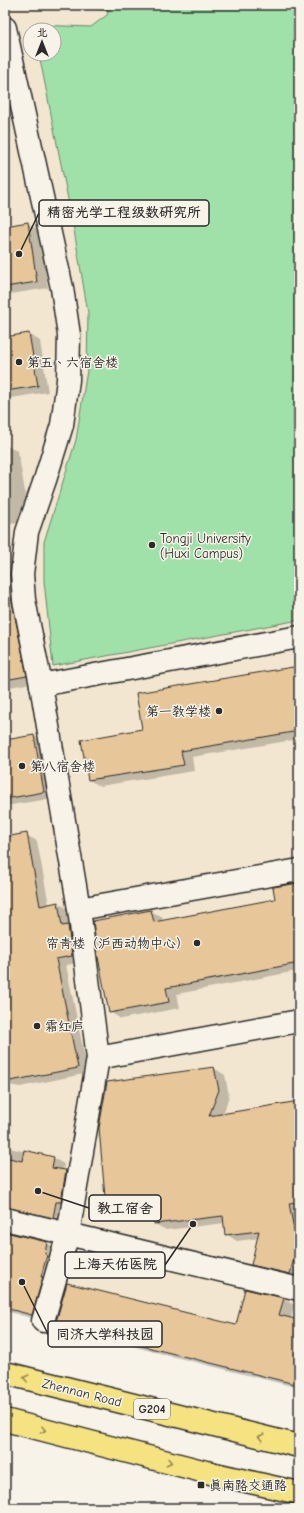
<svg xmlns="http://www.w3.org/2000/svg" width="304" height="1513" font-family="'Comic Neue','LXGW WenKai TC',sans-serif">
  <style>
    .built { fill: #f2e6d0; fill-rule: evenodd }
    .green { fill: #a0e1aa; stroke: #66866a }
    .shadow { fill: #0003; fill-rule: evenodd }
    .building { fill: #e7c799; stroke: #2b2b2b }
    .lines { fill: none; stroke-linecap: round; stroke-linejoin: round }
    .minor-casing { stroke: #2b2b2b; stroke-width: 25 }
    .major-casing { stroke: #2b2b2b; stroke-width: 25 }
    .minor { stroke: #f7f3e8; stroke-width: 22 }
    .major { stroke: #f5e382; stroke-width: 22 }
    .oneway { stroke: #908756 }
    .poi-dot { fill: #2b2b2b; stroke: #f7f3e8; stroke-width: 1.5 }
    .labels { text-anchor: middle; stroke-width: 3; stroke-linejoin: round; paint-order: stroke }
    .shield { fill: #f7f3e8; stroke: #686764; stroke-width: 1 }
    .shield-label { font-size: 12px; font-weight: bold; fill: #2b2b2b }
    .poi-label { font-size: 13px; fill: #2b2b2b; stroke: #f7f3e8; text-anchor: start }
    .street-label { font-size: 13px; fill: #2b2b2b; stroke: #f7f3e8 }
    .leader { fill: none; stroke: #2b2b2b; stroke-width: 1.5 }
    .callout-dot { fill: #2b2b2b; stroke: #f7f3e8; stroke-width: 1.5 }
    .callout { fill: #f7f3e8; stroke: #2b2b2b; stroke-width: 1.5 }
    .callout-label { font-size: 14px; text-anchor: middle; font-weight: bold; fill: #2b2b2b }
  </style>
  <rect width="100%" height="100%" fill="#f7f3e8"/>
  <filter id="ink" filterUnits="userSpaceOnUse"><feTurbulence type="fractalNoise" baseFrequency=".025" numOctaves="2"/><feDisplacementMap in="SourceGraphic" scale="8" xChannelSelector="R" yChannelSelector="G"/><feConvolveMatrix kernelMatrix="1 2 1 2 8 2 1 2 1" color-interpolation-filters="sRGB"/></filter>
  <g filter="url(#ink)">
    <path class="built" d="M5 5H299V1385L58 1325 31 1315 5 1308ZM30 30H54V54H30Z"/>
    <g class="green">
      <polygon points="53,5 108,5 108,10"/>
      <polygon points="111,5 299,5 299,620 53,666 44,581 44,542 76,440 87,370 88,313 73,224 39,54 54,54 54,30 37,30 37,25 91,27 107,15"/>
    </g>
    <g class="shadow">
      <polygon points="27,223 39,230 48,288 5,295 5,227"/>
      <polygon points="29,334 40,341 48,392 5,399 5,338"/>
      <polygon points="5,445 18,451 30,521 5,525"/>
      <polygon points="16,626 27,632 37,682 5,688 5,628"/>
      <polygon points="299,667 299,739 192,757 194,771 100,786 89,780 143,730"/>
      <polygon points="34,736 45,742 55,798 5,806 5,741"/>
      <polygon points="26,835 37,841 49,905 58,903 68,909 83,962 66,965 88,1073 20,1087 5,1084 5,838"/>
      <polygon points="299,884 299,975 297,971 177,994 180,1008 121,1019 110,1012 151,911 162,917 163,921 277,900"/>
      <polygon points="214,1068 225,1075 229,1096 223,1115 299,1102 299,1279 263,1271 252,1264 259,1238 237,1241 226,1234 225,1223 166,1230 155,1224 154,1210 118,1214 107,1208"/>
      <polygon points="5,1147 53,1158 64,1164 63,1171 77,1178 64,1223 5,1221"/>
      <path d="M5 1232 6 1233 47 1243 58 1249 43 1321 5 1311ZM46 1254H48L41 1282H39Z"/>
      <polygon points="283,1299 294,1305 291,1319 299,1321 299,1388 71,1331 60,1324 60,1323 57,1321 236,1326"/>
    </g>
    <g class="building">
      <polygon points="28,222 37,282 5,287 5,226"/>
      <polygon points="29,333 38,386 5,391 5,337"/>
      <polygon points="5,597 11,597 27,676 5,680"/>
      <polygon points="299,666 299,731 181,751 184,765 88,780 81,740 142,729 136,693"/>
      <polygon points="34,735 44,792 5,799 5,740"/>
      <polygon points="27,833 40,906 58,902 62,926 68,925 72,956 56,959 78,1068 5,1082 5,837"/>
      <polygon points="299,883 299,963 166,988 169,1002 109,1013 97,952 93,921 151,910 154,922 275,899 273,887"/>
      <polygon points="214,1067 219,1090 209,1116 299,1101 299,1202 289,1203 297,1246 290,1274 251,1265 259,1231 225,1235 223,1216 154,1224 152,1203 106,1209 99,1128 107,1082"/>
      <polygon points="24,1150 54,1157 52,1168 66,1170 61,1202 56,1202 53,1218 5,1207 5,1157 22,1161"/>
      <polygon points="5,1232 47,1242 45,1254 47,1255 41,1277 43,1277 32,1315 5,1308"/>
      <polygon points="67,1283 236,1325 245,1289 284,1298 279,1315 299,1320 299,1385 58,1325 59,1322 56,1322"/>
    </g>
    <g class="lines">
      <g class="minor-casing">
        <g id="minor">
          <polyline points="5,28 62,288 69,335 68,380 62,425 45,480 27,532 22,574 24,600 41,685 299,637"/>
          <polyline points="41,685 79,909 299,870"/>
          <polyline points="98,1058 299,1021"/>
          <polyline points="5,1219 299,1289"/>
          <polyline points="43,1321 68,1234 98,1058 79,909"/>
        </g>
      </g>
      <g class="major-casing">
        <g id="major">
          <polyline points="5,1373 299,1446"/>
          <polyline points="5,1420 206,1472 299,1493"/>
        </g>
      </g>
      <use href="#minor" class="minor"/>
      <use href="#major" class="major"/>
    </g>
    <defs><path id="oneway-chevron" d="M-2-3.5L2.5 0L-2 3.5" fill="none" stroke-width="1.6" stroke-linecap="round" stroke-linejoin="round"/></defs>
    <g class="oneway">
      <use href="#oneway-chevron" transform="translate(26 1378) rotate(-166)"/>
      <use href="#oneway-chevron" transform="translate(43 1430) rotate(14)"/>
      <use href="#oneway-chevron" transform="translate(261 1437) rotate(-166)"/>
      <use href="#oneway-chevron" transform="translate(169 1462) rotate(14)"/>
    </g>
  </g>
  <g class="poi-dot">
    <circle cx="19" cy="362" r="4"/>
    <circle cx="152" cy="545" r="4"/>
    <circle cx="219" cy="711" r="4"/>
    <circle cx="22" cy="766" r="4"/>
    <circle cx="197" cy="943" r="4"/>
    <circle cx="37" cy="1026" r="4"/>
    <rect x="197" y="1481" width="8" height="8" rx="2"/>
  </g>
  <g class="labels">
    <rect class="shield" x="134" y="1399" width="36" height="20" rx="3"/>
    <g class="shield-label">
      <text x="152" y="1413">G204</text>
    </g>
    <g class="poi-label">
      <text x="27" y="367">第五、六宿舍楼</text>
      <text x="160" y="543">Tongji University<tspan x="160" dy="15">(Huxi Campus)</tspan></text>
      <text x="211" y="716" text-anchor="end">第一教学楼</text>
      <text x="30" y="771">第八宿舍楼</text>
      <text x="189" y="948" text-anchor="end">帘青楼（沪西动物中心）</text>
      <text x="45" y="1031">霜红庐</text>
      <text x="209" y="1490">真南路交通路</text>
    </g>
    <g class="street-label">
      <text transform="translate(82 1392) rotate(14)" y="5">Zhennan Road</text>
    </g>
  </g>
  <path class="leader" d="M19 254L39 213M38 1191L89 1208M193 1224L165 1265M22 1282L48 1334"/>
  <g class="callout-dot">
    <circle cx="19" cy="254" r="4"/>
    <circle cx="38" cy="1191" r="4"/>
    <circle cx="193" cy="1224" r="4"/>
    <circle cx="22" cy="1282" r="4"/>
  </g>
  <g class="callout">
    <rect x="39" y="200" width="170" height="26" rx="4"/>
    <rect x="89" y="1195" width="72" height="26" rx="4"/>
    <rect x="65" y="1252" width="100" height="26" rx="4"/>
    <rect x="48" y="1321" width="114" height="26" rx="4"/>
  </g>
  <g class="callout-label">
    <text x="124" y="217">精密光学工程级数研究所</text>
    <text x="125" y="1213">教工宿舍</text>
    <text x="115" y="1269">上海天佑医院</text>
    <text x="105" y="1339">同济大学科技园</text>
  </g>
  <rect width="304" height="1513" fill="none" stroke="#f7f3e8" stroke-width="20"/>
  <rect x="10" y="10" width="284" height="1493" fill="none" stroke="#2b2b2b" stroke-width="1.5" filter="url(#ink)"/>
  <g transform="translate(42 42)"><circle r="19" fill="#f7f3e8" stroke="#a5a39c"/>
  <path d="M0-3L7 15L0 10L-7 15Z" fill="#2b2b2b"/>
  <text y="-6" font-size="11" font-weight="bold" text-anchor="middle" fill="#2b2b2b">北</text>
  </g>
</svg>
